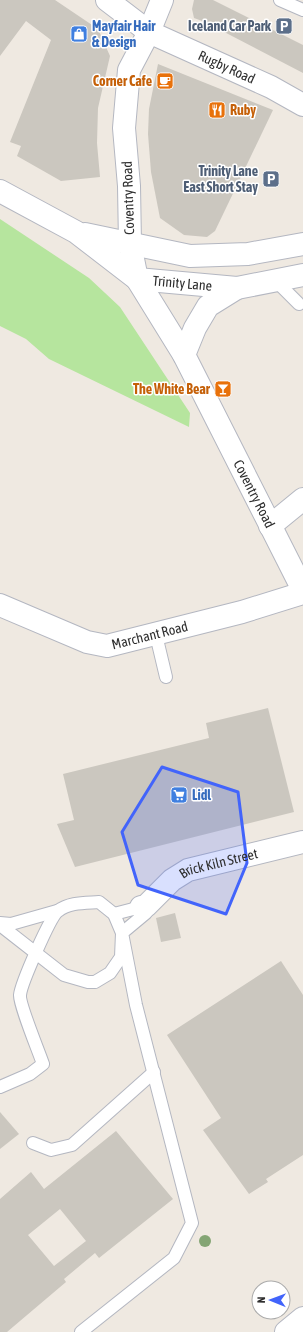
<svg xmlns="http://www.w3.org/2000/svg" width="303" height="1332" font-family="'Asap Condensed',sans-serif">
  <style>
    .green { fill: #b6e59e }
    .building { fill: #cbc7bf; fill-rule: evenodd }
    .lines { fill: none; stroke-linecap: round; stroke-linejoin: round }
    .service-casing { stroke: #b4b7c1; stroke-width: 14 }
    .minor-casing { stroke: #b4b7c1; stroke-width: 24 }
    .secondary-casing { stroke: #b4b7c1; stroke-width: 24 }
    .service { stroke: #fff; stroke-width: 12 }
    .minor { stroke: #fff; stroke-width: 22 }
    .secondary { stroke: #fff; stroke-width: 22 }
    .tree { fill: #84a574 }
    .marked { fill: #4264fb; fill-opacity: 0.2; stroke: #4264fb; stroke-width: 3; stroke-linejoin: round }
    .labels { text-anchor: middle; stroke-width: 3; stroke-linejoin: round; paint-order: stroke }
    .shop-label { font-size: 14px; font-weight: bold; fill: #366cbe; stroke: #fff; text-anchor: start }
    .service-label { font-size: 14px; font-weight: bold; fill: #4e5e75; stroke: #fff; text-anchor: end }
    .street-label { font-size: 14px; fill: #2e2e2e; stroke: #fff }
    .food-label { font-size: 14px; font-weight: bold; fill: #c56008; stroke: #fff; text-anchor: end }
  </style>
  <rect width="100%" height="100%" fill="#efe9e1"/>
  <polygon class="green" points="0,219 89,278 120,307 190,413 189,427 49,359 26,339 0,326"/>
  <g class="building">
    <polygon points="0,0 55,0 98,29 110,56 98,108 97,143 100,177 61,181 17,156 21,146 10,142 51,40 26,21 0,56"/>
    <polygon points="194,0 213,0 303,45 303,73 205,22 194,18 192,9"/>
    <polygon points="158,64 273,110 215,231 207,237 184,235 160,218 151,172 148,134 149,109"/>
    <polygon points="268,708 294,812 75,867 57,824 74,820 63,774 209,738 206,723"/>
    <polygon points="175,913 181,938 161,942 156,918"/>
    <polygon points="281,961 303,995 303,1155 266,1179 268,1182 249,1194 203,1130 221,1118 167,1035"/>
    <polygon points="0,1112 19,1134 0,1149"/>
    <path d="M116 1131 173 1199 99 1258 95 1253 64 1279 66 1282 7 1332H0V1199L31 1172 44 1189ZM60 1209 86 1241 54 1266 28 1235Z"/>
  </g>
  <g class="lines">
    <g class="service-casing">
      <g id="service">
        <polyline points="280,0 303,10"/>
        <polyline points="276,281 299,304"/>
        <polyline points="156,635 166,677"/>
        <polyline points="114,914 141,907"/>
        <polyline points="0,923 11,924 57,911"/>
        <path d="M0 925 64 975 88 982H95L110 973 121 957 122 933 114 914 99 902C86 903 69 902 58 911 50 917 21 984 20 995 19 1004 39 1052 43 1064L30 1074 0 1087"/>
        <polyline points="33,1143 51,1150 72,1145 154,1072"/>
        <polyline points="81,1332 174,1258 192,1223 136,1005 122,933 146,913"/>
      </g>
    </g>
    <g class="minor-casing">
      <g id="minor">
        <path id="s1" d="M107 0 149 32 271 87 303 105"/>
        <polyline points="137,279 130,244 129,186 124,128 129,70 149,32 162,0"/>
        <polyline points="270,526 303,499"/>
        <path id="s2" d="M0 605 87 642 107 646 242 612 303 593"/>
        <path id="s3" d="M141 907 146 906 172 880 188 870 303 842"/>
        <polyline points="286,1332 303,1318"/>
      </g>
    </g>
    <g class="secondary-casing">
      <g id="secondary">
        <path id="s4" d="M0 191 76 232 137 279 237 288 303 275"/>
        <polyline points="85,234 190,256 248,254 303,244"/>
        <path id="s5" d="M137 279 184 355 303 590"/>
        <polyline points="184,355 195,328 208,306 237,288"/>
      </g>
    </g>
    <use href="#service" class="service"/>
    <use href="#minor" class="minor"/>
    <use href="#secondary" class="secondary"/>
  </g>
  <circle class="tree" cx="205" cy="1241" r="6"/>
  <path class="marked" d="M162 767 238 792 247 863 226 914 138 885 122 832Z"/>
  <defs>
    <g id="parking-square" transform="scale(0.9)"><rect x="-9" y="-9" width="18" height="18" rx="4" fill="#5c6f8a" stroke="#fff"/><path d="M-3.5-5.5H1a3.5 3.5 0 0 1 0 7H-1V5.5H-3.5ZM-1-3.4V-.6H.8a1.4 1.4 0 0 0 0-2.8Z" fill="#fff"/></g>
    <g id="shop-square" transform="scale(0.9)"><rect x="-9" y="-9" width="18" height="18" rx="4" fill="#3f7fe0" stroke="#fff"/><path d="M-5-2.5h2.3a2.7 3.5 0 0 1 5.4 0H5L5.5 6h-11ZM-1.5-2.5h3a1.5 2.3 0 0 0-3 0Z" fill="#fff"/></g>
    <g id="cafe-square" transform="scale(0.9)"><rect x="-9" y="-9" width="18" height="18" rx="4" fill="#e8710a" stroke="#fff"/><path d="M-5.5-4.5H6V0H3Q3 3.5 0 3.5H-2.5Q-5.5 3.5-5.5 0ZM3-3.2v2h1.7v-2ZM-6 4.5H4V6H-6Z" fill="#fff"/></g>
    <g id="restaurant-square" transform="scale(0.9)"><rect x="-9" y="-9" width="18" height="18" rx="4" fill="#e8710a" stroke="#fff"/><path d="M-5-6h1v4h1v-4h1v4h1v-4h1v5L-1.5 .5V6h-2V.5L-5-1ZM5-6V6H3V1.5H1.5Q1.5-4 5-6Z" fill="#fff"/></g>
    <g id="bar-square" transform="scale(0.9)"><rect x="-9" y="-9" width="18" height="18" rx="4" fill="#e8710a" stroke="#fff"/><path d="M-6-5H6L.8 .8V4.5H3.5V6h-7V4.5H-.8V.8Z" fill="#fff"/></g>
    <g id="supermarket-square" transform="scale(0.9)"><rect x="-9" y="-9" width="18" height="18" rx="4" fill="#3f7fe0" stroke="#fff"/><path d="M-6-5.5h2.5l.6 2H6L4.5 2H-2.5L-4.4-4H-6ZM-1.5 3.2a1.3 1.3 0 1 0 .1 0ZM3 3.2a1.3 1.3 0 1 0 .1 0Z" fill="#fff"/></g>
  </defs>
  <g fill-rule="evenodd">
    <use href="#parking-square" x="284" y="26"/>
    <use href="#shop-square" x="79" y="34"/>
    <use href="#cafe-square" x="165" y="81"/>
    <use href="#restaurant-square" x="217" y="110"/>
    <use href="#parking-square" x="271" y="179"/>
    <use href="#bar-square" x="223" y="389"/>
    <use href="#supermarket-square" x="179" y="795"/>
  </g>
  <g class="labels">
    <g class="shop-label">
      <text x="92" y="31">Mayfair Hair<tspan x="92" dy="16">&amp; Design</tspan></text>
      <text x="192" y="800">Lidl</text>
    </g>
    <g class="service-label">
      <text x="271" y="31">Iceland Car Park</text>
      <text x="258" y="176">Trinity Lane<tspan x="258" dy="16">East Short Stay</tspan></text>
    </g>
    <g class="street-label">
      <text dy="5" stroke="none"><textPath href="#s1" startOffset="138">Rugby Road</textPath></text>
      <text transform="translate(128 198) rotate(-92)" y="5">Coventry Road</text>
      <text dy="5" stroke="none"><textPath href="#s4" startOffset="209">Trinity Lane</textPath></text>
      <text dy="5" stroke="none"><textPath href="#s5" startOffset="245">Coventry Road</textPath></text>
      <text dy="5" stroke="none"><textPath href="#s2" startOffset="159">Marchant Road</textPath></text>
      <text dy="5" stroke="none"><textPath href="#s3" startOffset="92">Brick Kiln Street</textPath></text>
    </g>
    <g class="food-label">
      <text x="152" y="86">Corner Cafe</text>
      <text x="230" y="115" text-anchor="start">Ruby</text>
      <text x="210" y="394">The White Bear</text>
    </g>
  </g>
  <g transform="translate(271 1300) rotate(271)"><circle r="19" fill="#ffffff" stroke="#ababab"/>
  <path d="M0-3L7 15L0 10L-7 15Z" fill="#4264fb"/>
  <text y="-6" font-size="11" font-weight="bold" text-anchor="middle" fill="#2e2e2e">N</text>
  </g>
</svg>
